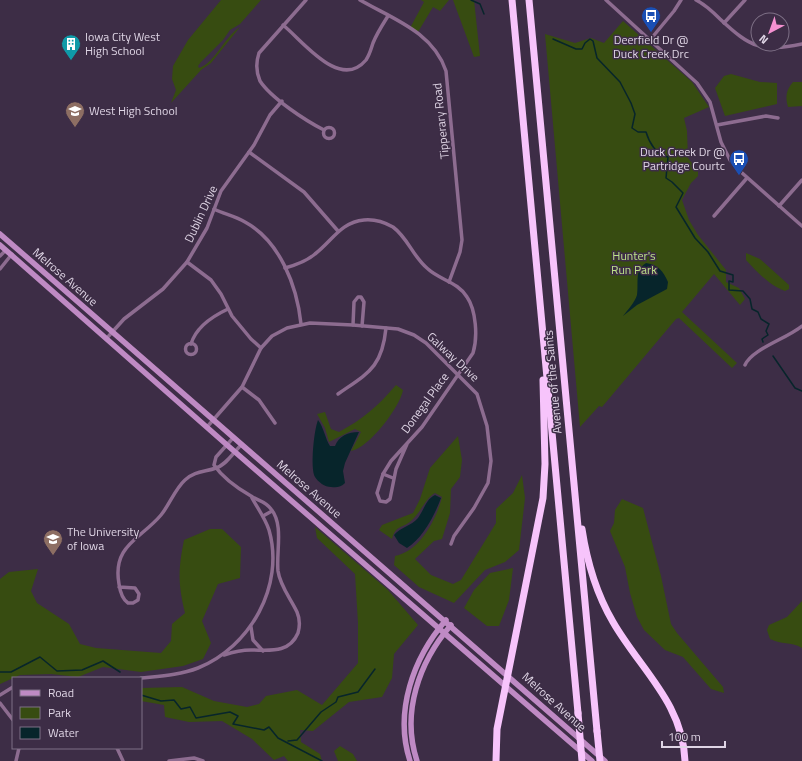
<svg xmlns="http://www.w3.org/2000/svg" width="802" height="761" font-family="'Titillium Web',sans-serif">
  <style>
    .green { fill: #374c11 }
    .water { fill: #07252b }
    .lines { fill: none; stroke-linecap: round; stroke-linejoin: round }
    .stream { stroke: #07252b; stroke-width: 1.5 }
    .street { stroke: #8d6c90; stroke-width: 3.5 }
    .secondary { stroke: #bf8ac4; stroke-width: 5.5 }
    .highway { stroke: #f7c4fb; stroke-width: 7 }
    .highway-bridge { stroke: #f7c4fb; stroke-width: 7 }
    .labels { text-anchor: middle; stroke-width: 3; stroke-linejoin: round; paint-order: stroke }
    .poi-label { font-size: 12px; fill: #dfd5e5; stroke: #3d2d46; text-anchor: start }
    .street-label { font-size: 12px; fill: #dfd5e5; stroke: #3d2d46 }
    .park-label { font-size: 12px; fill: #bde289; stroke: #3d2d46 }
  </style>
  <rect width="100%" height="100%" fill="#3d2d46"/>
  <g class="green">
    <path d="M221 0H261L240 24 230 30 223 40 201 62 198 66 199 68C215 63 225 36 240 27L211 63 201 70 171 103 176 90 172 79 173 66 188 40Z"/>
    <polygon points="421,0 449,0 440,11 433,7 418,32 410,28 424,2"/>
    <polygon points="453,0 474,0 480,56 474,57"/>
    <polygon points="623,21 692,82 709,107 684,118 687,131 688,158 698,171 698,176 691,183 682,200 689,220 698,235 726,270 726,282 739,288 745,299 740,305 714,274 682,312 737,363 732,368 679,318 676,319 602,407 599,406 580,427 545,34 575,43 591,38 604,43"/>
    <polygon points="731,74 760,82 777,83 777,104 725,116 715,88 724,76"/>
    <path d="M793 82H802V106L788 107C785 97 786 90 793 82Z"/>
    <path d="M746 253 760 259 789 285V289L785 291C770 286 757 272 746 260Z"/>
    <path d="M396 385 403 390C400 407 369 448 351 451L361 432 355 429 329 442 325 428 317 414 325 412 331 429 339 432C363 419 378 406 396 385Z"/>
    <path d="M458 436 462 460 460 477 451 489 450 513 442 539 434 541 415 559 431 575 453 584 461 580 496 523V509L513 493 522 475 525 498 519 550 505 562 485 570 454 603 419 587 394 565 395 556C420 551 436 520 442 497L435 493C425 499 421 512 412 520 403 529 396 524 392 539L379 530 382 525 413 513 420 499 430 468Z"/>
    <polygon points="622,499 643,508 661,576 671,624 677,633 723,687 724,693 711,689 683,657 665,650 644,630 637,617 630,593 625,567 610,531 614,523 615,510"/>
    <polygon points="315,527 388,590 418,625 394,654 392,678 382,697 349,702 313,731 300,730 301,742 320,754 322,761 288,761 284,756 274,760 252,739 222,721 189,722 165,717 164,705 141,701 141,688 182,687 214,701 247,707 259,704 266,696 297,690 322,705 358,663 358,623 355,574 317,538"/>
    <path d="M210 529H222L241 547 240 578 218 584 202 621 211 643 203 659 183 666 141 672 103 667 78 677 51 674 20 675 0 684V579L9 572 38 569 31 591 37 603 69 624 80 644 96 648 161 653 171 641 172 624 185 613C178 583 178 570 184 540Z"/>
    <polygon points="513,568 509,600 499,626 487,626 464,608 474,590 490,573"/>
    <path d="M802 601V648C790 641 782 645 770 639L767 630 769 625 787 617Z"/>
    <polygon points="340,746 353,754 357,761 338,761 334,751"/>
  </g>
  <g class="water">
    <path d="M646 263C659 265 663 271 668 282L667 289 637 305 623 316C627 311 635 302 637 295 639 283 634 270 646 263Z"/>
    <path d="M318 420C324 428 325 438 330 446H335C339 436 348 432 359 432L345 463 343 471 345 483C341 487 337 488 331 487 325 487 318 482 315 477 310 468 314 430 318 420Z"/>
    <path d="M435 495 441 498C435 515 422 539 407 548L399 543 394 535C401 527 411 526 418 518 424 510 426 499 435 495Z"/>
  </g>
  <g class="lines">
    <g class="stream">
      <polyline points="471,0 480,4 484,14"/>
      <path d="M553 39 576 49H582L585 43 590 39 593 41 597 58 620 82 631 103 635 114 632 128 638 132H646C649 142 656 155 668 157L666 178 672 182 683 193 676 207 695 238 708 252 720 271 733 275V282L729 281V290L743 291 750 299 752 309 758 312 761 319 769 324 766 331 768 335 762 339 763 342"/>
      <polyline points="773,356 795,388 802,391"/>
      <polyline points="0,672 11,672 40,657 57,671 82,670 103,661 120,672"/>
      <polyline points="141,695 161,701 174,700 181,709 190,707 196,718 230,712 238,716 233,724 264,730 269,727 278,738 322,761"/>
      <polyline points="288,741 297,740 321,712 336,702 338,697 358,692 375,669"/>
    </g>
    <g class="street">
      <path d="M306 0 259 53C256 62 256 72 260 81 271 98 306 121 324 130"/>
      <path d="M360 0C393 19 433 32 446 71L462 240 460 252 449 282"/>
      <polyline points="606,0 697,83 710,102 721,142 730,160 741,172 802,226"/>
      <path d="M696 0C706 5 713 12 720 19 751 48 761 52 802 44"/>
      <polyline points="724,23 745,0"/>
      <path d="M283 25C303 41 340 91 366 60 370 54 371 49 373 43 377 33 383 24 388 16"/>
      <polyline points="650,40 674,11 681,0"/>
      <polyline points="717,125 766,116 778,118"/>
      <circle cx="329" cy="133" r="5.5"/>
      <polyline points="249,152 304,192 338,231"/>
      <polyline points="779,206 802,180"/>
      <path d="M214 209C224 214 235 216 245 222 280 241 297 286 301 324"/>
      <polyline points="714,216 747,178"/>
      <polyline points="0,256 6,250"/>
      <polyline points="187,262 211,280 221,294 232,316 251,339 261,348"/>
      <path d="M285 268C296 265 307 261 315 254 332 241 341 222 364 220 374 219 384 222 393 227 408 238 413 257 428 269 440 280 458 282 467 297 476 310 478 337 473 353L422 427 391 461 383 474 377 493 380 501 386 502 390 499 396 469 407 444"/>
      <polyline points="0,269 12,254"/>
      <polyline points="353,325 354,302 358,297 361,297 364,302 362,326"/>
      <polyline points="106,339 124,319 163,289 187,262 207,228 221,191 254,145 270,115 282,101"/>
      <circle cx="191" cy="349" r="5.5"/>
      <path d="M191 344C196 327 213 316 228 309"/>
      <path d="M745 365C752 349 786 339 802 326"/>
      <polyline points="242,387 259,400 275,423"/>
      <path d="M338 394C368 373 382 368 386 328"/>
      <polyline points="207,427 242,387 261,348 272,336 287,328 310,323 353,325 398,329 414,335 426,343 477,394 487,426 491,461 488,483 474,508 454,536 451,544"/>
      <polyline points="383,474 393,478"/>
      <polyline points="263,516 272,511"/>
      <path d="M119 587 135 588 139 594 138 600 133 603H128C122 599 120 591 119 584 112 545 141 539 161 515 170 504 175 489 185 480 195 471 205 472 216 468 226 465 234 452 241 445"/>
      <polyline points="251,627 253,640 263,651"/>
      <path d="M224 655C233 652 242 650 251 650 269 650 289 654 298 633 300 626 300 619 297 612 291 599 280 586 278 571 276 551 284 525 271 509 265 501 258 501 251 496 237 488 223 478 214 465L216 457 233 438"/>
      <path d="M141 678C160 676 180 675 198 668 250 647 285 586 269 530 265 518 258 509 252 498"/>
      <polyline points="0,695 13,687"/>
      <polyline points="0,703 13,720"/>
      <polyline points="117,748 123,761"/>
      <polyline points="16,761 19,748"/>
      <polyline points="169,761 194,758 203,761"/>
    </g>
    <g class="secondary">
      <polyline points="0,234 605,761"/>
      <polyline points="0,245 227,445 592,761"/>
      <path d="M410 761C394 712 413 658 446 620"/>
      <path d="M417 761C401 713 419 662 451 625"/>
    </g>
    <g class="highway">
      <polyline points="512,0 578,713"/>
      <polyline points="529,0 597,731"/>
      <path d="M582 529C587 562 596 593 613 622 640 669 683 703 685 761"/>
      <polyline points="496,761 497,729 543,498 545,464 543,380"/>
    </g>
    <g class="highway-bridge">
      <polyline points="578,713 582,761"/>
      <polyline points="597,731 600,761"/>
    </g>
  </g>
  <defs>
    <g id="bus-pin" transform="scale(1)"><path d="M0 17L-7.5 6A9.5 9.5 0 1 1 7.5 6Z" fill="#1a4fb4" stroke="#3d2d46"/><path d="M-5-6H5V4H4V6H2V4H-2V6H-4V4H-5ZM-3.5-4V0h7V-4ZM-3.5 1.2v1.5H-2V1.2ZM2 1.2v1.5H3.5V1.2Z" fill="#fff"/></g>
    <g id="building-pin" transform="scale(1)"><path d="M0 17L-7.5 6A9.5 9.5 0 1 1 7.5 6Z" fill="#0f9aa8" stroke="#3d2d46"/><path d="M-4-6H4V6H1V3H-1V6H-4ZM-2.5-4.3h1.7v1.8h-1.7ZM.8-4.3h1.7v1.8H.8ZM-2.5-1h1.7V.8h-1.7ZM.8-1h1.7V.8H.8Z" fill="#fff"/></g>
    <g id="school-pin" transform="scale(1)"><path d="M0 17L-7.5 6A9.5 9.5 0 1 1 7.5 6Z" fill="#8d6e63" stroke="#3d2d46"/><path d="M0-5L7-2L0 1L-7-2ZM-4 1L0 2.5L4 1V4Q0 6-4 4Z" fill="#fff"/></g>
    <g id="university-pin" transform="scale(1)"><path d="M0 17L-7.5 6A9.5 9.5 0 1 1 7.5 6Z" fill="#8d6e63" stroke="#3d2d46"/><path d="M0-5L7-2L0 1L-7-2ZM-4 1L0 2.5L4 1V4Q0 6-4 4Z" fill="#fff"/></g>
  </defs>
  <g fill-rule="evenodd">
    <use href="#bus-pin" x="651" y="16"/>
    <use href="#building-pin" x="71" y="44"/>
    <use href="#school-pin" x="75" y="111"/>
    <use href="#bus-pin" x="739" y="159"/>
    <use href="#university-pin" x="53" y="539"/>
  </g>
  <g class="labels">
    <g class="poi-label">
      <text x="85" y="41">Iowa City West<tspan x="85" dy="14">High School</tspan></text>
      <text x="651" y="44" text-anchor="middle">Deerfield Dr @<tspan x="651" dy="14">Duck Creek Drc</tspan></text>
      <text x="89" y="115">West High School</text>
      <text x="725" y="156" text-anchor="end">Duck Creek Dr @<tspan x="725" dy="14">Partridge Courtc</tspan></text>
      <text x="67" y="536">The University<tspan x="67" dy="14">of Iowa</tspan></text>
    </g>
    <g class="street-label">
      <text transform="translate(441 121) rotate(-96)" y="4">Tipperary Road</text>
      <text transform="translate(201 214) rotate(-65)" y="4">Dublin Drive</text>
      <text transform="translate(65 277) rotate(41)" y="4">Melrose Avenue</text>
      <text transform="translate(453 357) rotate(43)" y="4">Galway Drive</text>
      <text transform="translate(553 382) rotate(-95)" y="4">Avenue of the Saints</text>
      <text transform="translate(425 403) rotate(-54)" y="4">Donegal Place</text>
      <text transform="translate(309 489) rotate(41)" y="4">Melrose Avenue</text>
      <text transform="translate(554 702) rotate(42)" y="4">Melrose Avenue</text>
    </g>
    <g class="park-label">
      <text x="634" y="260">Hunter's<tspan x="634" dy="14">Run Park</tspan></text>
    </g>
  </g>
  <rect x="12" y="677" width="130" height="72" fill="#3d2d46" stroke="#7e7086"/>
  <rect x="20" y="690" width="20" height="6" fill="#bf8ac4" stroke="#7e7086"/>
  <text x="48" y="697" font-size="12" fill="#dfd5e5">Road</text>
  <rect x="20" y="707" width="20" height="12" fill="#374c11" stroke="#7e7086"/>
  <text x="48" y="717" font-size="12" fill="#dfd5e5">Park</text>
  <rect x="20" y="727" width="20" height="12" fill="#07252b" stroke="#7e7086"/>
  <text x="48" y="737" font-size="12" fill="#dfd5e5">Water</text>
  <g transform="translate(770 32) rotate(221)"><circle r="19" fill="#3d2d46" stroke="#7e7086"/>
  <path d="M0-3L7 15L0 10L-7 15Z" fill="#f591d1"/>
  <text y="-6" font-size="11" font-weight="bold" text-anchor="middle" fill="#dfd5e5">N</text>
  </g>
  <path d="M662 741v6h63v-6" fill="none" stroke="#dfd5e5" stroke-width="2"/>
  <text x="668" y="741" font-size="12" fill="#dfd5e5" stroke="#3d2d46" stroke-width="3" paint-order="stroke">100 m</text>
</svg>
